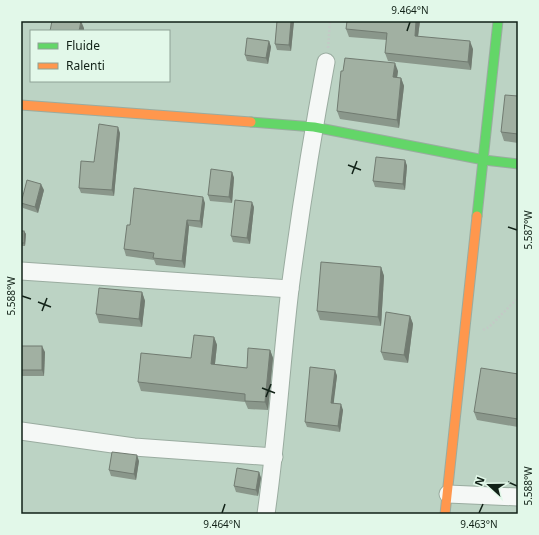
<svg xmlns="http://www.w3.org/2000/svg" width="539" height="535" font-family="'Noto Sans',sans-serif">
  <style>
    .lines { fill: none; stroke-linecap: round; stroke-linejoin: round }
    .street-casing { stroke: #9aaca0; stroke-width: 19 }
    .fast-casing { stroke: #9aaca0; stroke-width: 11 }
    .slow-casing { stroke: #9aaca0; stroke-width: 11 }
    .path { stroke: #c3cac6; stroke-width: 2.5; stroke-dasharray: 2 2; stroke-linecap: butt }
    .street { stroke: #f5f8f6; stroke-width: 17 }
    .fast { stroke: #63d668; stroke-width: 9 }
    .slow { stroke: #ff974d; stroke-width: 9 }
    .wall { fill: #8a978b }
    .shaded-wall { fill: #717b71 }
    .building { fill: #a1b0a2; stroke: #717b71 }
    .ticks { fill: none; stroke: #112117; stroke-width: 1.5 }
    .neatline { fill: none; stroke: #112117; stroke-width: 1.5 }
    .ticks-label { font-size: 10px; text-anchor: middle; fill: #112117 }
  </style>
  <rect width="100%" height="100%" fill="#bcd3c4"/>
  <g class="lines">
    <g class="street-casing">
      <g id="street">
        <polyline points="21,271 290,289"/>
        <polyline points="21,431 134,447 274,457"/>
        <polyline points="448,494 518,497"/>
        <path d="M266 514C277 439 281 364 290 289 300 213 312 137 326 62"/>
      </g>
    </g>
    <g class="fast-casing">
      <g id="fast">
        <polyline points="251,122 314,127 484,160 518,164"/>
        <polyline points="477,216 498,21"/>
      </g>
    </g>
    <g class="slow-casing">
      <g id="slow">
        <polyline points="21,105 251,122"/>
        <polyline points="445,514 477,216"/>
      </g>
    </g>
    <g class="path">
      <polyline points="328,48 330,21"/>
      <polyline points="483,330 489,327 518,298"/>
    </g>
    <use href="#street" class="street"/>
    <use href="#fast" class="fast"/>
    <use href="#slow" class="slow"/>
  </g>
  <g class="wall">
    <polygon points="277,21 294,21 291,51 277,50 275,44"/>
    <polygon points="347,21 420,21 418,36 473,49 471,70 388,61 385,53 387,40 349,37 346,29"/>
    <polygon points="269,41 271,47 268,64 247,61 245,55"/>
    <polygon points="398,71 397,77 401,78 404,86 399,128 340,119 337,111"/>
    <polygon points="518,96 518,143 504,141 501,132"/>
    <polygon points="120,133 114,196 81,193 79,188 94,162"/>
    <polygon points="405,160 407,166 405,190 375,187 373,181"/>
    <polygon points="232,172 234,178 232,203 210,201 208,195"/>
    <polygon points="44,190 38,213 23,208 21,202"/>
    <polygon points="205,203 202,228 189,226 185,268 156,265 154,260 126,256 124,249"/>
    <polygon points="254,207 250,244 233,242 231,236"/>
    <polygon points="21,231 24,231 26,234 25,246 21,246"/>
    <polygon points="381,267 384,276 381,326 320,320 317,311"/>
    <polygon points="142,292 145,301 142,327 99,323 96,314"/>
    <polygon points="410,316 413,324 408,363 384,360 381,352"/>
    <polygon points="214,337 217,345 215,364 247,368 270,350 273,358 268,410 248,409 245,402 141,391 138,382 191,358"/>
    <polygon points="21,346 45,352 44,376 21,376"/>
    <polygon points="335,370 337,376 333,403 343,410 340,432 307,427 305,422"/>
    <polygon points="518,374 518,427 477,420 474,412"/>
    <polygon points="139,461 136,480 111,476 109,470"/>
    <polygon points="259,472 261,478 258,496 236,492 234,486"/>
  </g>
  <g class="shaded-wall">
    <polygon points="81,21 84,28 84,31 79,31"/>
    <polygon points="291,21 294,21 291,51 289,45"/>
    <polygon points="416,21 420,21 417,44 415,36"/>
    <polygon points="269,41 271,47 268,64 266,58"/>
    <polygon points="470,41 473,49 471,70 468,62"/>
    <polygon points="395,63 398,71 396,85 393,77"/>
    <polygon points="401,78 404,86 399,128 397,120"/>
    <polygon points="118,127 120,133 114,196 112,190"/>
    <polygon points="405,160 407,166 405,190 403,184"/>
    <polygon points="232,172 234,178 232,203 229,197"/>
    <polygon points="41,184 44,190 38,213 35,207"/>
    <polygon points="203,197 205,203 202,228 200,221"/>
    <polygon points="252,202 254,207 250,244 247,238"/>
    <polygon points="187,220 189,226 185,268 182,261"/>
    <polygon points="24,231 26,234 25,246 24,243"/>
    <polygon points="381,267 384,276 381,326 378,317"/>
    <polygon points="142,292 145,301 142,327 139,319"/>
    <polygon points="410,316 413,324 408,363 404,355"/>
    <polygon points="214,337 217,345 214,372 211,364"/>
    <polygon points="42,346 45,352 44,376 42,370"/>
    <polygon points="270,350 273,358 268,410 265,402"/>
    <polygon points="335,370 337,376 333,409 331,403"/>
    <polygon points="341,404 343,410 340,432 338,426"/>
    <polygon points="137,455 139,461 136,480 134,474"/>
    <polygon points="259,472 261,478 258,496 256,490"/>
  </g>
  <g class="building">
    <polygon points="52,21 81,21 79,31 50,31"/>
    <polygon points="277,21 291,21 289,45 275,44"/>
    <polygon points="347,21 416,21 415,36 470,41 468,62 385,53 387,33 346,29"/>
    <polygon points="247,38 269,41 266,58 245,55"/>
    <polygon points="345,58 395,63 393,77 401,78 397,120 337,111 341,71 343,71"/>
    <polygon points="505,95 518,96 518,134 501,132"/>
    <polygon points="99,124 118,127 112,190 79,188 81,161 94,162"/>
    <polygon points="376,157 405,160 403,184 373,181"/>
    <polygon points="211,169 232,172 229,197 208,195"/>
    <polygon points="27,180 41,184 35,207 21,203"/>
    <polygon points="134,188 203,197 200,221 187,220 182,261 153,258 154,253 124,249 127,225 130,225"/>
    <polygon points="235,200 252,202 247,238 231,236"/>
    <rect x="21" y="231" width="3" height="12"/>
    <polygon points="321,262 381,267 378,317 317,311"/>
    <polygon points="99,288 142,292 139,319 96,314"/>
    <polygon points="386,312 410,316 404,355 381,352"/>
    <polygon points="194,335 214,337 211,364 247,368 248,348 270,350 265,402 245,401 245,394 138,382 141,353 191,358"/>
    <rect x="21" y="346" width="21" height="24"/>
    <polygon points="310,367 335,370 331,403 341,404 338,426 305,422"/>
    <polygon points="481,368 518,374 518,419 474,412"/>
    <polygon points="112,452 137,455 134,474 109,470"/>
    <polygon points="237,468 259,472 256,490 234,486"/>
  </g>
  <path class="ticks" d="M407 31 410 22M348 165 361 170M352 174 357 161M508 227 517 230M22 296 31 299M38 302 51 307M42 311 47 298M262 388 275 393M266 397 271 384M508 482 517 486M222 513 225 504M479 513 483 504"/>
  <rect width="539" height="535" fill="none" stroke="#e2f8e9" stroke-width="44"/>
  <rect x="30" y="30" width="140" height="52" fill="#e2f8e9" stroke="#8ea295"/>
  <rect x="38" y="43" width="20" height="6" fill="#63d668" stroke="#8ea295"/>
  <text x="66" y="50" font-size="12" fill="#112117">Fluide</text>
  <rect x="38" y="63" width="20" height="6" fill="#ff974d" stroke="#8ea295"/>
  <text x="66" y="70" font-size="12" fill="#112117">Ralenti</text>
  <g transform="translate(489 485) rotate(291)" stroke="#e2f8e9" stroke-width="3" paint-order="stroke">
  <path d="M0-3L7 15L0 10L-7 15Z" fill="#112117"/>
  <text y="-6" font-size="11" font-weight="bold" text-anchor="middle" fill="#112117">N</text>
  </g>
  <rect x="22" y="22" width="495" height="491" class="neatline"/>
  <g class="ticks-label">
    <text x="410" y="14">9.464°N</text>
    <text transform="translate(528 230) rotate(-90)" y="4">5.587°W</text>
    <text transform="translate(11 296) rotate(-90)" y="4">5.588°W</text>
    <text transform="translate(528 486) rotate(-90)" y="4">5.588°W</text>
    <text x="222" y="528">9.464°N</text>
    <text x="479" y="528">9.463°N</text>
  </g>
</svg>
